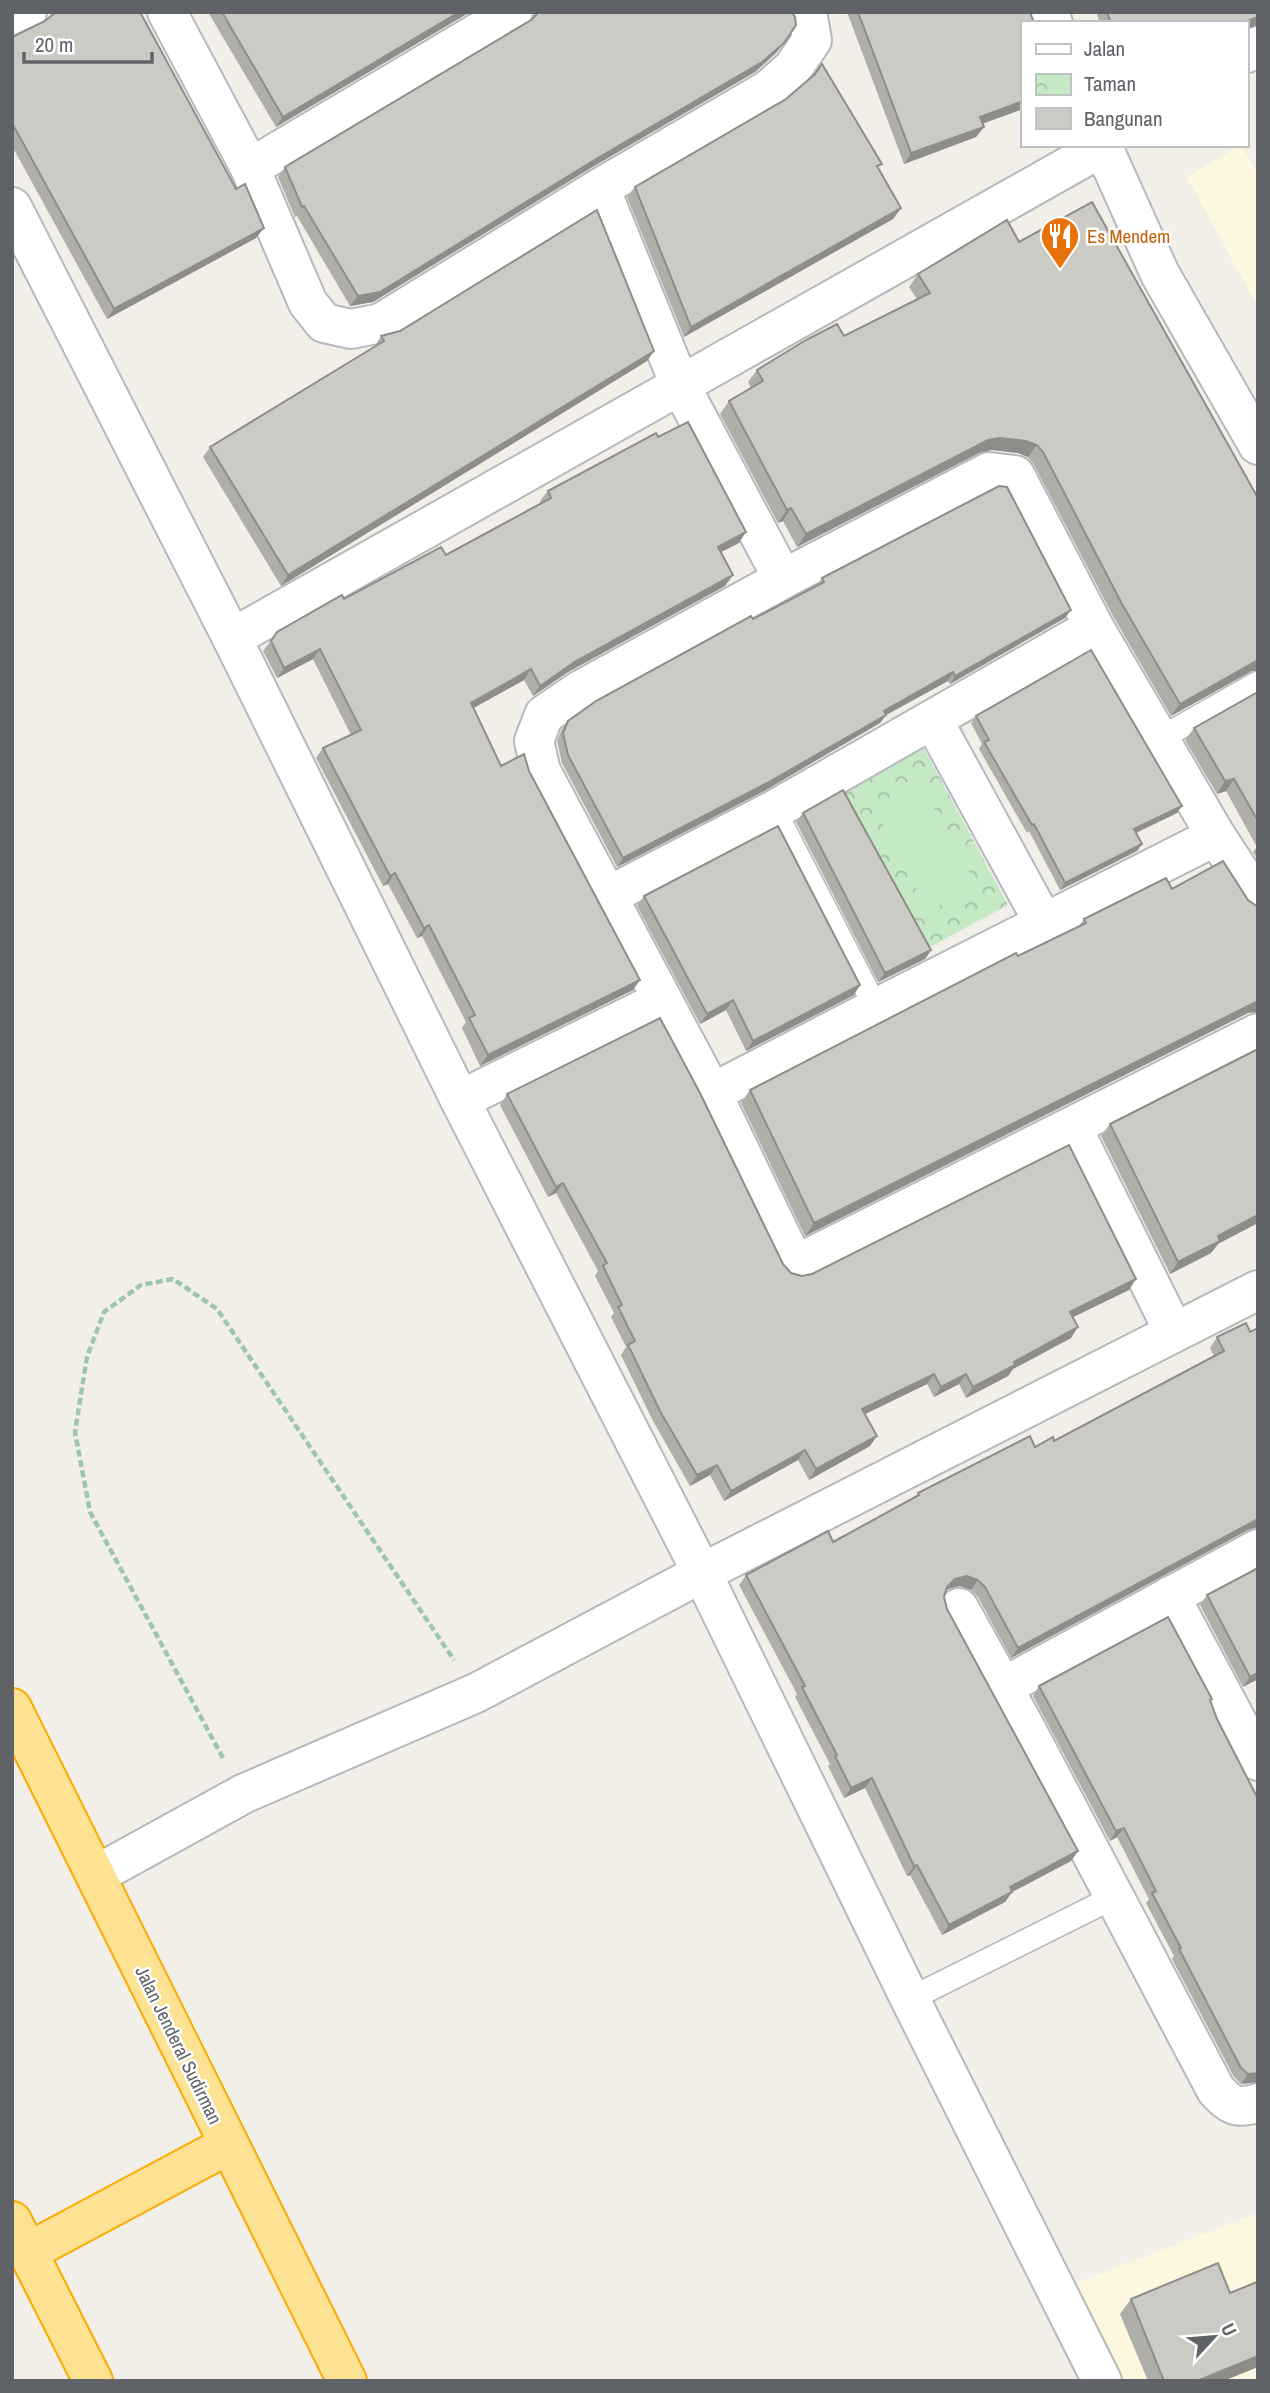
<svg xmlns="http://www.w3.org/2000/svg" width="1270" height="2393" font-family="'Archivo Narrow',sans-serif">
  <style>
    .commercial { fill: #fef7e0 }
    .park { fill: url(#park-crowns) }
    .garden { fill: #c5e8c5 }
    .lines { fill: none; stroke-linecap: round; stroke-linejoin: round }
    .lane-casing { stroke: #b5b8bc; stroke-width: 26 }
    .street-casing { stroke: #b5b8bc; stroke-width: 42 }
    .highway-casing { stroke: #f9ab00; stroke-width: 42 }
    .path { stroke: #9cc7a9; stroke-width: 4.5; stroke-dasharray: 7 3.5; stroke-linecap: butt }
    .lane { stroke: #fff; stroke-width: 23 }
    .street { stroke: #fff; stroke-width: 38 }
    .highway { stroke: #fde293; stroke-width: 38 }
    .wall { fill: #afaea9 }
    .shaded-wall { fill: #8f8d8a }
    .building { fill: #cccac5; stroke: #8f8d8a; stroke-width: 2 }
    .labels { text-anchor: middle; stroke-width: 5; stroke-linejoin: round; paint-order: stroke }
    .food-label { font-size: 19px; fill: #c56008; stroke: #fff; text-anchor: start }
    .street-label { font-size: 19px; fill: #5f6368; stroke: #fff }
  </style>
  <defs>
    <pattern id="park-crowns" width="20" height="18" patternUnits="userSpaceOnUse" patternTransform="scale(1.75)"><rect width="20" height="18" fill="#c5e8c5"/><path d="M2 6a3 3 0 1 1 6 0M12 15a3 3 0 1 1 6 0" fill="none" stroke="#a3c0a4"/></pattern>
  </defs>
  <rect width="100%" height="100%" fill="#f1efe8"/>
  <g class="commercial">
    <polygon points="1241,145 1258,175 1258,307 1187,177"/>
    <polygon points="1258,2213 1258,2381 1115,2381 1071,2285"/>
  </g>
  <polygon class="park" points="923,747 1008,905 928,948 843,789"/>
  <polygon class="garden" points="923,788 976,885 929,911 876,813"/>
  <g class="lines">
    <g class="lane-casing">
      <g id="lane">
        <polyline points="1161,738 1258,683"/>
        <polyline points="774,810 876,1008"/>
        <polyline points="910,1999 1114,1897"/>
      </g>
    </g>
    <g class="street-casing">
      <g id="street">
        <polyline points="167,12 250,168 308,303 324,323 351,329 381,323 600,188 768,90 793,68 812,40 807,12"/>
        <polyline points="1049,12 1053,23"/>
        <polyline points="12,20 27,12"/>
        <polyline points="1247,53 1258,46"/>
        <polyline points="1102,145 1160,274 1258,445"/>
        <polyline points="250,168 513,12"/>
        <polyline points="600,188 680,385 783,579"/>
        <polyline points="12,207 232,638 460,1100 702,1573 910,1999 1102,2381"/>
        <polyline points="232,638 1106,145"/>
        <polyline points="933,720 1044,923"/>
        <polyline points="608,896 774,810 1094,627"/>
        <polyline points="1258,900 1216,836 1094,627 1015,475 989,472 783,579 579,691 544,715 534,741 541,771 712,1093 795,1265 1258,1033"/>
        <polyline points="712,1093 876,1008 1216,836"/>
        <polyline points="460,1100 662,1000"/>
        <polyline points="1072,1127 1174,1332"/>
        <polyline points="1170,1596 1258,1761"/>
        <path d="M959 1608 1026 1729 1216 2090C1231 2106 1236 2109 1258 2103"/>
        <polyline points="1003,1687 1258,1549"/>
        <polyline points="96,1875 243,1794 476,1693 702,1573 1258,1290"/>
      </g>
    </g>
    <g class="highway-casing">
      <g id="highway">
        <polyline points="12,1708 347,2381"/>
        <polyline points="12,2221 93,2381"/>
        <polyline points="28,2252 228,2145"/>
      </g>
    </g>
    <polyline class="path" points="223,1758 90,1512 75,1432 87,1357 104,1312 141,1285 173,1279 217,1309 454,1660"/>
    <use href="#lane" class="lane"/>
    <use href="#street" class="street"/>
    <use href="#highway" class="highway"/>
  </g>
  <g class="wall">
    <polygon points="208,12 470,12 276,127"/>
    <polygon points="535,12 792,12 776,53 755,72 589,169 373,302 350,306 297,216 295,217 278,177 285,167 531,20 533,18"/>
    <polygon points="847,12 1030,12 1023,23 1023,109 982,124 984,127 976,137 904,164"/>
    <polygon points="1096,12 1258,12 1247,23 1100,23"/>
    <polygon points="12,37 256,238 107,319 12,146"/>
    <polygon points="878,169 901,208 893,219 684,337 627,197 635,187"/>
    <polygon points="1019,242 1258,498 1258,671 1252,671 1171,716 1113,616 1034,465 1028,457 1018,453 992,450 979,453 797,547 783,521 778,523 720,414 729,401 751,388 748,382 757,370 844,336 917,299 909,287 918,274"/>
    <polygon points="381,336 654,351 647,361 281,586 203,457 210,447 374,347"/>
    <polygon points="658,437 739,543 721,552 725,586 568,672 533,696 524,680 473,708 501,766 529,771 633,990 480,1066 462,1028 466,1022 422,936 417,938 388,884 383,886 316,758 323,748 351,735 313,659 277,678 263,651 277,632 344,599 446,555 541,503 540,501 548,491"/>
    <polygon points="822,578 1071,610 1065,618 950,684 948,681 886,715 880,723 764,791 617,867 562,763 557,741 562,729 568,721 753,619 817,586"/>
    <polygon points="1258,692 1258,860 1253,852 1257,847 1226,791 1217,794 1185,740 1194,728"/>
    <polygon points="976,716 1177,813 1136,833 1142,844 1137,851 1060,890 1029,831 1027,833 979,749 982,744 971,723"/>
    <polygon points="803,813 931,950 925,959 878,982 796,822"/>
    <polygon points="1172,889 1248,900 1256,907 1248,1013 805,1236 741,1103 750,1090 1079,926 1084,919"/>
    <polygon points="644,896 854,995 746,1051 726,1010 700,1024 637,906"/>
    <polygon points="507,1094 783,1264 791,1273 802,1276 1129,1290 1073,1317 1071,1338 1013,1369 1008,1376 966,1398 959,1384 934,1397 927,1384 865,1414 870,1446 809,1480 798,1460 724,1501 710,1475 690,1486 653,1421 621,1355 626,1347 611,1317 614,1313 595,1276 598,1271 556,1193 548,1197 500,1105"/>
    <polygon points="1110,1124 1218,1244 1211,1253 1170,1274 1101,1136"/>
    <polygon points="1246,1323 1248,1530 1011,1658 978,1597 971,1590 960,1586 948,1589 946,1591 944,1597 947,1609 1078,1851 1071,1861 1012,1892 1005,1902 942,1935 910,1875 907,1876 865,1788 844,1798 828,1766 830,1764 795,1697 797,1694 739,1585 746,1575 833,1542 915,1497 918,1493 1035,1447 1054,1441 1214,1356 1210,1348 1217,1337"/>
    <polygon points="1207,1595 1258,1679 1243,1687 1200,1605"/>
    <polygon points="1039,1686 1210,1701 1258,2082 1241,2084 1234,2077 1172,1959 1174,1956 1146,1903 1149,1899 1117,1837 1110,1841 1033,1696"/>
    <polygon points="1258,2284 1258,2367 1223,2381 1148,2381 1120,2314 1131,2299 1230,2293"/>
  </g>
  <g class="shaded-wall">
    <polygon points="459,12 470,12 276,127 283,117"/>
    <polygon points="1258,17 1258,25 1247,29 1247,23 1242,23"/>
    <polygon points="784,43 776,53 755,72 589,169 373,302 350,306 358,296"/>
    <polygon points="1023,101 1023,109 973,127 980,117"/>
    <polygon points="984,127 976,137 904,164 911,153"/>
    <polygon points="901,208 893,219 684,337 691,327"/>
    <polygon points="264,228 256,238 107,319 114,309"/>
    <polygon points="654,351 647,361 281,586 288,575"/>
    <polygon points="1000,438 1026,441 1037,445 1028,457 1018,453 992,450 979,453 797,547 806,534 988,440"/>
    <polygon points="791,508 783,521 778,523 787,510"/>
    <polygon points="746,532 739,543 711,557 718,547"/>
    <polygon points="733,575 725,586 568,672 533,696 540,686 576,661"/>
    <polygon points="1071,610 1065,618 950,684 955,676"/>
    <polygon points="320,649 313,659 277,678 284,668"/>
    <polygon points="1258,660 1258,671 1252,671 1171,716 1180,704"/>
    <polygon points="531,669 524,680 463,714 471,703"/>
    <polygon points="953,672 948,681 886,715 880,723 764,791 617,867 623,858"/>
    <polygon points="1234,779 1226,791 1217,794 1225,781"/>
    <polygon points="1182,806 1177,813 1129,836 1134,829"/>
    <polygon points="1142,844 1137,851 1060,890 1065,883"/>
    <polygon points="395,873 388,884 383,886 390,876"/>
    <polygon points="429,925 422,936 417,938 424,928"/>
    <polygon points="931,950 925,959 878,982 885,973"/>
    <polygon points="640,980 633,990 480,1066 488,1055"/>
    <polygon points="860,985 854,995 746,1051 753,1041"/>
    <polygon points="733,1000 726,1010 700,1024 707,1014"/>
    <polygon points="1258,1001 1258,1012 1248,1013 805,1236 814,1223"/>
    <polygon points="563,1183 556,1193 548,1197 556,1187"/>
    <polygon points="1258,1215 1258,1223 1218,1244 1211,1253 1170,1274 1178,1262 1218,1236"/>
    <polygon points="1136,1279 1129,1290 1063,1322 1070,1312"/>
    <polygon points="1078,1327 1071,1338 1013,1369 1008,1376 966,1398 973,1387 1014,1362"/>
    <polygon points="934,1374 927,1384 855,1419 862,1409"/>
    <polygon points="966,1374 959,1384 934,1397 941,1387"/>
    <polygon points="877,1436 870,1446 809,1480 816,1469"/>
    <polygon points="805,1450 798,1460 724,1501 731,1491"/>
    <polygon points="717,1465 710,1475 690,1486 697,1475"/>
    <polygon points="1258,1519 1258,1527 1248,1530 1011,1658 1018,1648"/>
    <polygon points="967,1576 978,1580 971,1590 960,1586 948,1589 940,1597 947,1587 955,1579"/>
    <polygon points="1258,1673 1258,1679 1243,1687 1250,1677"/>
    <polygon points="872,1778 865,1788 844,1798 851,1788"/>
    <polygon points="1124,1828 1117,1837 1110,1841 1116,1831"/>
    <polygon points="1078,1851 1071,1861 1012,1892 1005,1902 942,1935 949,1925 1010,1887"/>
    <polygon points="917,1865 910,1875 907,1876 914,1866"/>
    <polygon points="1258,2073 1258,2082 1241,2084 1248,2074"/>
    <polygon points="1258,2356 1258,2367 1223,2381 1197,2381"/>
  </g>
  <g class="building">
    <polygon points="56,12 140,12 236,189 245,184 264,228 114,309 12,123 12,37 45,21"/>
    <polygon points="222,12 459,12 283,117"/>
    <polygon points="539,12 792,12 795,17 796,25 784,43 762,62 596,159 380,292 358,296 304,206 302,207 285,167 531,20"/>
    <polygon points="858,12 1030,12 1034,23 1023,23 1023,101 980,117 984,127 911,153"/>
    <polygon points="1107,12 1258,12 1258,17 1242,23 1111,23"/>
    <polygon points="822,64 882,164 877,166 901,208 691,327 635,187 786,99 815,74"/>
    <polygon points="1092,202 1258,498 1258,660 1180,704 1122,604 1043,452 1037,445 1026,441 1000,438 988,440 806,534 791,508 787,510 729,401 763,381 757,370 806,340 837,324 844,336 930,293 918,274 1007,220 1019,242"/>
    <polygon points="597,210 654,351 288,575 210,447 384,341 381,336 400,331"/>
    <polygon points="688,422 746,532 718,547 733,575 576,661 540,686 531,669 471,703 501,766 524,754 529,771 640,980 488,1055 469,1018 475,1015 429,925 424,928 395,873 390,876 323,748 361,730 320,649 284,668 271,641 277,632 342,595 344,599 441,547 446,555 551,498 548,491 656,433 658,437"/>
    <polygon points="999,486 1007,487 1071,610 955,676 953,672 884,711 886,715 769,782 623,858 568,755 563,733 568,721 596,701 751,616 753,619 824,582 822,578"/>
    <polygon points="1091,650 1182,806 1134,829 1142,844 1065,883 1034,824 1032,825 984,742 989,740 976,716"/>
    <polygon points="1258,692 1258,821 1234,779 1225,781 1194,728"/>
    <polygon points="843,790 931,950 885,973 803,813"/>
    <polygon points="778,826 860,985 753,1041 733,1000 707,1014 644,896"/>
    <polygon points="1223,861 1248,900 1258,907 1258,1001 814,1223 750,1090 1016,953 1018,956 1086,923 1084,919 1166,878 1172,889"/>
    <polygon points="660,1018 700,1093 783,1264 791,1273 802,1276 812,1274 1069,1145 1136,1279 1070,1312 1078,1327 1014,1362 1015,1365 973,1387 966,1374 941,1387 934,1374 862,1409 877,1436 816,1469 805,1450 731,1491 717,1465 697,1475 660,1411 628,1345 635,1341 618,1307 622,1305 603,1266 607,1263 563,1183 556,1187 507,1094"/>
    <polygon points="1258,1049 1258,1215 1218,1236 1220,1241 1178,1262 1110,1124"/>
    <polygon points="1246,1323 1250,1332 1258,1328 1258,1519 1018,1648 985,1587 978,1580 967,1576 955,1579 947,1587 944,1597 947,1609 1078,1851 1010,1887 1012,1892 949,1925 917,1865 914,1866 872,1778 851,1788 835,1756 837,1755 802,1687 805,1686 746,1575 828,1531 833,1542 919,1495 918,1493 1030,1436 1035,1447 1053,1437 1054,1441 1224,1351 1217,1337"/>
    <polygon points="1258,1568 1258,1673 1250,1677 1207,1595"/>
    <polygon points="1168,1617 1212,1699 1210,1700 1217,1719 1257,1797 1258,1796 1258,2073 1248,2074 1241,2068 1179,1949 1181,1948 1152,1893 1156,1891 1124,1828 1116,1831 1039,1686"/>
    <polygon points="1218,2263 1230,2293 1257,2282 1258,2356 1197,2381 1164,2381 1131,2299"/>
  </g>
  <defs>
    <g id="restaurant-pin" transform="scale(2.0125)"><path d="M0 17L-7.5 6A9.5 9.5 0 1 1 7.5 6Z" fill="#e8710a" stroke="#fff"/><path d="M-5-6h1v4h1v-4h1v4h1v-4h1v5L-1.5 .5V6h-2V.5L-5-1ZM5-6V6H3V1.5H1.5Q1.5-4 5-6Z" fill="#fff"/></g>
  </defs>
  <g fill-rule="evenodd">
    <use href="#restaurant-pin" x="1060" y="236"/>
  </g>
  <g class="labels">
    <g class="food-label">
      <text x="1087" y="243">Es Mendem</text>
    </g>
    <g class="street-label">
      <text transform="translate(179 2045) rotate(64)" y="7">Jalan Jenderal Sudirman</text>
    </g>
  </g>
  <rect width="1270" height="2393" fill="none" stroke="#5f6368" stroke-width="28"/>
  <rect x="1021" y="21" width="228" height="126" fill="#ffffff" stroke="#bfc1c3" stroke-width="2"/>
  <rect x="1036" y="44" width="35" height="10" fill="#ffffff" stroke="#bfc1c3" stroke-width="2"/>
  <text x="1084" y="56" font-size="21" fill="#5f6368">Jalan</text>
  <rect x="1036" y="74" width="35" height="21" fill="url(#park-crowns)" stroke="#bfc1c3" stroke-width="2"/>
  <text x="1084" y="91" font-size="21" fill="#5f6368">Taman</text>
  <rect x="1036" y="108" width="35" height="21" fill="#cccac5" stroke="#bfc1c3" stroke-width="2"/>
  <text x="1084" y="126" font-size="21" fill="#5f6368">Bangunan</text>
  <g transform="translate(1214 2337) rotate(64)" stroke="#ffffff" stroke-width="5" paint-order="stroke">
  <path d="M0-5L12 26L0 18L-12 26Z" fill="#5f6368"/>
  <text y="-10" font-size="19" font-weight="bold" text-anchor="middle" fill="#5f6368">U</text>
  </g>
  <path d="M24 52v10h128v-10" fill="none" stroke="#5f6368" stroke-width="3.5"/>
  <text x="35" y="52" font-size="21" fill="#5f6368" stroke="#ffffff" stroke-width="5" paint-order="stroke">20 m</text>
</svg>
